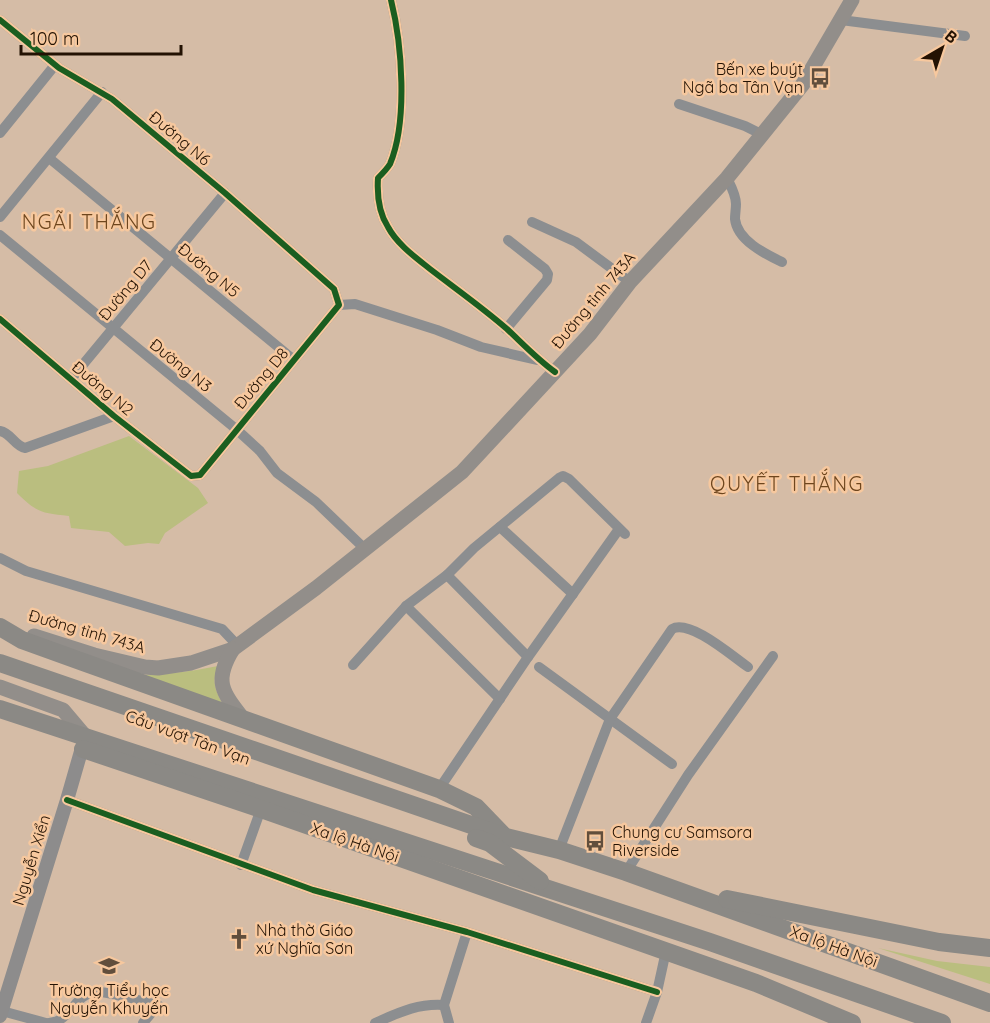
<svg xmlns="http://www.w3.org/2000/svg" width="990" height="1023" font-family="Quicksand,sans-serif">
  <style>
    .green { fill: #babe7f }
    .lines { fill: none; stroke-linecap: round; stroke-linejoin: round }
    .street { stroke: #8c8e90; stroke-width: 10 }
    .secondary { stroke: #8d8c8c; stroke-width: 14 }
    .primary { stroke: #928e8a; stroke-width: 15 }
    .highway { stroke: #8b8985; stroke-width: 18 }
    .cycleway-casing { stroke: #f7c89e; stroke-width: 10 }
    .cycleway { stroke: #1b5e20; stroke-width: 6 }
    .labels { text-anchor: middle; stroke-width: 5; stroke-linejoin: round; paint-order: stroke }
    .poi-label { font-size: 16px; fill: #231203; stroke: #f7c89e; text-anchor: start }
    .street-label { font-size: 16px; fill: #231203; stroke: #f7c89e }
    .quarter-label { font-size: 20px; letter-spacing: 1.5px; fill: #6e461e; stroke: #f7c89e }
  </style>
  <rect width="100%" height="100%" fill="#d5bca6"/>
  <g class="green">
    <path d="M129 436 198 488 208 503 165 533 159 544 148 543 125 546 109 532 71 528 69 516C42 513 37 513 17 493L19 471 48 466Z"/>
    <path d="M218 666C211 683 216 691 224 707L131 675C161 675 189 672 218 666Z"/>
    <polygon points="878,948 937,961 990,967 990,984"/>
  </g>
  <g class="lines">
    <g class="street">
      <path d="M391 0C402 44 408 121 390 164 387 169 382 174 378 178 377 194 379 213 388 227 397 244 415 257 430 269 456 289 483 308 507 329 523 344 537 359 555 372"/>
      <polyline points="0,20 59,68 112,99 225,193 334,289 339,305 200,475 191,476 114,416 0,319"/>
      <polyline points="841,20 965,36"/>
      <polyline points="679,104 745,126 761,134"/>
      <polyline points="0,133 55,65"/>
      <polyline points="49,158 294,360"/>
      <path d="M727 178C731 186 736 195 736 204 736 209 735 214 735 219 737 240 765 254 782 262"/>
      <polyline points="0,217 102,92"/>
      <polyline points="532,222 576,242 630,282"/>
      <polyline points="0,235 236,429 260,451 277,473 316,502 364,548"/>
      <polyline points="339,305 355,304 437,330 481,347 537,360"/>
      <polyline points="506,329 547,280 548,274 545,269 508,240"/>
      <polyline points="71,379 225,193"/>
      <path d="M0 431C11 433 14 445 25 448L114 416"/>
      <polyline points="500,527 573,594"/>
      <polyline points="0,558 26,571 222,629 238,646"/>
      <polyline points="447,575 528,657"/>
      <polyline points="406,606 500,699"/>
      <polyline points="353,665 406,606 447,575 474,548 559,478 563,476 569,479 625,534"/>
      <polyline points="539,667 672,764"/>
      <polyline points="439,789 528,657 619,529"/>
      <polyline points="67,800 313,890 467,932 657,992"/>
      <path d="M559 850 610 719 672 629C690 619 732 656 748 667"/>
      <polyline points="241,865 262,806"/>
      <polyline points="626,872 688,775 773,656"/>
      <polyline points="2,1011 46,1023"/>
      <path d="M49 1023C71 1021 74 996 93 992 104 990 144 1002 158 1005L143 1023"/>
      <path d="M375 1023C398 1013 418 1003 444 1005"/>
      <polyline points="449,1023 444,1005 467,932"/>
      <polyline points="646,1023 657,992 666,951"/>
    </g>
    <polyline class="secondary" points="0,1016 67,800 82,748"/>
    <g class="primary">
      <polyline points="34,636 94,655 145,667 158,668 191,663 233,649 316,588 462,472 590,334 630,282 727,178 803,84 852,0"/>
      <path d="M233 649C213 681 222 692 244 720"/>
      <polyline points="0,687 63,710 85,736"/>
    </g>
    <g class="highway">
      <polyline points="0,627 22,640 83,662 439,789 476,807 502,834"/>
      <polyline points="0,663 506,837 559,850 626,872 990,1003"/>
      <polyline points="0,709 710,942 942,1023"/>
      <polyline points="83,749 261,809 756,983 852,1023"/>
      <polyline points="476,838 490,843 540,881"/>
      <polyline points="727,899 939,942 990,948"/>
    </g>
    <g class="cycleway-casing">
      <g id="cycleway">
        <path d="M391 0C402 44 408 121 390 164 387 169 382 174 378 178 377 194 379 213 388 227 397 244 415 257 430 269 456 289 483 308 507 329 523 344 537 359 555 372"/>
        <polyline points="0,20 59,68 112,99 225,193 334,289 339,305 200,475 191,476 114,416 0,319"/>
        <polyline points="67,800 313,890 467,932 657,992"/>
      </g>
    </g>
    <use href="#cycleway" class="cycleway"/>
  </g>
  <defs>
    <g id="bus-bare" transform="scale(1.62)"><path d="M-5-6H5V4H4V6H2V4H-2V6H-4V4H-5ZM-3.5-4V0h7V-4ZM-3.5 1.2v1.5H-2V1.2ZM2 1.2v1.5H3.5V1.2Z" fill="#614e3c" stroke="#f7c89e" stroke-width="2.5" paint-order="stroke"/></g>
    <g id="church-bare" transform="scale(1.62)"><path d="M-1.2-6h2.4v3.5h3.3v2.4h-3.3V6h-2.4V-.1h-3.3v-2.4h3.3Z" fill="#614e3c" stroke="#f7c89e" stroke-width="2.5" paint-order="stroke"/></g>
    <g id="school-bare" transform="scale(1.62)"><path d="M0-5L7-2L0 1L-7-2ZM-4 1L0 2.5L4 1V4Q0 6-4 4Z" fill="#614e3c" stroke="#f7c89e" stroke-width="2.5" paint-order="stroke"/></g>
  </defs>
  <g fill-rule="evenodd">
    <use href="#bus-bare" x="820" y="78"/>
    <use href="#bus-bare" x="595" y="841"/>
    <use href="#church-bare" x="239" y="939"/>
    <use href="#school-bare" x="109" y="966"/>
  </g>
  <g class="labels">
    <g class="poi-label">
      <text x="803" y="75" text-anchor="end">Bến xe buýt<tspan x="803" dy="18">Ngã ba Tân Vạn</tspan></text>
      <text x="612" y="838">Chung cư Samsora<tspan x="612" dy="18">Riverside</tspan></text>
      <text x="256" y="936">Nhà thờ Giáo<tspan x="256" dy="18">xứ Nghĩa Sơn</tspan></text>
      <text x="109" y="996" text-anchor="middle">Trường Tiểu học<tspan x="109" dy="18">Nguyễn Khuyến</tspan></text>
    </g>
    <g class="street-label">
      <text transform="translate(180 138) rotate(40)" y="6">Đường N6</text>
      <text transform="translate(209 270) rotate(40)" y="6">Đường N5</text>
      <text transform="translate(125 290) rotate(-50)" y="6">Đường D7</text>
      <text transform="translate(593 300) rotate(-50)" y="6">Đường tỉnh 743A</text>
      <text transform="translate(181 365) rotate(39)" y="6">Đường N3</text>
      <text transform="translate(261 378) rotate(-50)" y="6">Đường D8</text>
      <text transform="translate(103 388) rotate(40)" y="6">Đường N2</text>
      <text transform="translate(87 631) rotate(16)" y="6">Đường tỉnh 743A</text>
      <text transform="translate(188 737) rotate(20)" y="6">Cầu vượt Tân Vạn</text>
      <text transform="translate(355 842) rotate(19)" y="6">Xa lộ Hà Nội</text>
      <text transform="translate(31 860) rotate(-73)" y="6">Nguyễn Xiển</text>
      <text transform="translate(834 946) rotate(20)" y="6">Xa lộ Hà Nội</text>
    </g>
    <g class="quarter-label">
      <text x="89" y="229">NGÃI THẮNG</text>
      <text x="787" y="491">QUYẾT THẮNG</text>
    </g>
  </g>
  <g transform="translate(942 48) rotate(39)" stroke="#f7c89e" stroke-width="4.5" paint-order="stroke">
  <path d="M0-4.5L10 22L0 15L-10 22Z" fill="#231203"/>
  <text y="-9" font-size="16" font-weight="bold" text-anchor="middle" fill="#231203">B</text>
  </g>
  <path d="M21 45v9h160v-9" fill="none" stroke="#231203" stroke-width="3"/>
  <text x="30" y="45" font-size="18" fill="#231203" stroke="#f7c89e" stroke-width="4.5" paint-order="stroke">100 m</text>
</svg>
